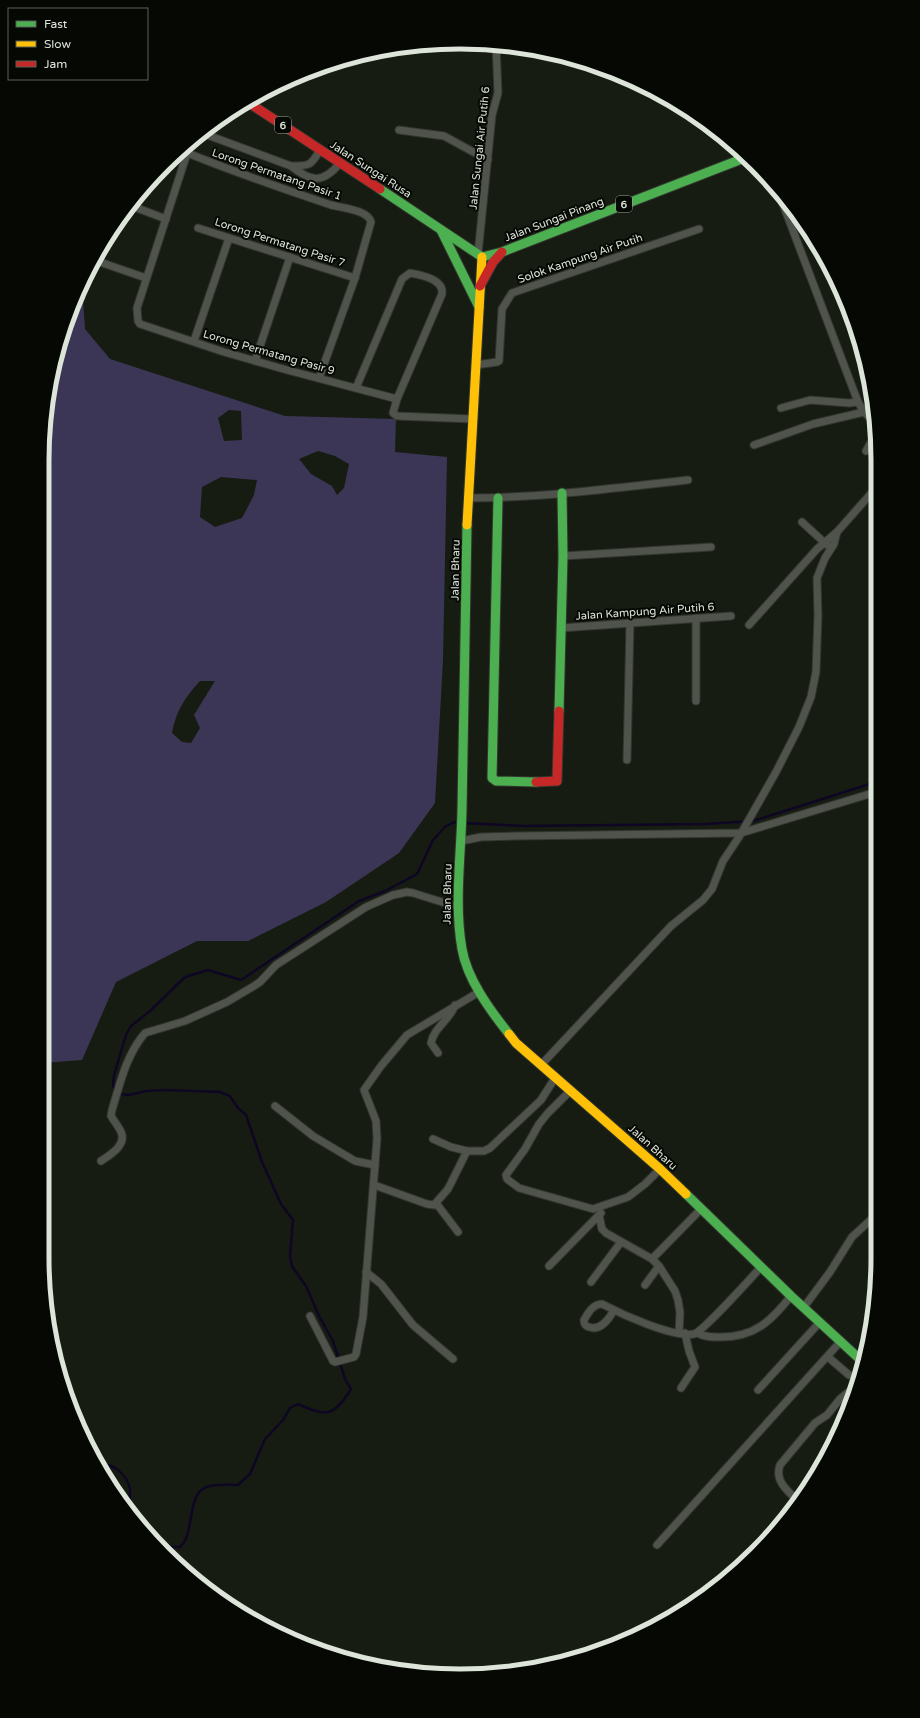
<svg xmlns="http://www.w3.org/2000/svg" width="920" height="1718" font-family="'Varela Round',sans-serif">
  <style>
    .forest { fill: #3b3655; fill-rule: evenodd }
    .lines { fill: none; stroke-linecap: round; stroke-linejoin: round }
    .stream { stroke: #0e0622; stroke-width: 2.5 }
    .street-casing { stroke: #32362f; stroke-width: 9 }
    .fast-casing { stroke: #32362f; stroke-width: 11 }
    .slow-casing { stroke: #32362f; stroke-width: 11 }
    .jam-casing { stroke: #32362f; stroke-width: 11 }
    .street { stroke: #4f534c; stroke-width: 7 }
    .fast { stroke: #4caf50; stroke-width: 9 }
    .slow { stroke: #ffc107; stroke-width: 9 }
    .jam { stroke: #c62828; stroke-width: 9 }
    .labels { text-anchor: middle; stroke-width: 4; stroke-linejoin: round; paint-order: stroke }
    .shield { fill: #050803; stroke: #9ca299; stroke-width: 1 }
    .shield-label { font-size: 10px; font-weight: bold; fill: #dde4d9 }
    .street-label { font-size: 11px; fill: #dde4d9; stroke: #050803 }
    .rim { fill: none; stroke: #dde4d9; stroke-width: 5 }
  </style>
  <rect width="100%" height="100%" fill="#171c13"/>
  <path class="forest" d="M82 285 85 329 110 359 285 416 396 419 395 452 447 457 443 660 435 803 399 853 326 902 248 941H197L116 982 82 1060 42 1063 43 433 56 352ZM229 410 241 411 242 440 224 441 218 418ZM318 451 335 456 349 464 344 488 337 495 332 486 311 474 299 459ZM221 477 257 480 254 495 242 518 215 527 200 517 202 487ZM200 681H215L194 715 200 728 191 743 182 742 172 733C176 711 185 697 200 681Z"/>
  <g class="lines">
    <g class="stream">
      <polyline points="464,823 525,826 705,824 753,821 876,782"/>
      <path d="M98 1467C112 1460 127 1475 130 1489 131 1496 128 1505 128 1512"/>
      <path d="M152 1537 172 1547H180C186 1541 187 1536 189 1528 196 1489 195 1483 238 1485L250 1474 265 1439 283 1420 290 1408 298 1404C327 1417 334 1417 351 1389L345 1379 333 1341 319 1316 306 1286 292 1266 290 1256 293 1220 281 1204 262 1162 246 1115 238 1108 230 1096 220 1092 165 1090 146 1091 129 1095 122 1094 115 1090 113 1085 114 1075 126 1035 131 1026 150 1011 185 977 208 970 241 980 359 901 385 891 417 874 433 840 445 827 454 822 459 823"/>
    </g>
    <g class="street-casing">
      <g id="street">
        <polyline points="399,130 444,136 488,160"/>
        <path d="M202 133 291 166C309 166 311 166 320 150"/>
        <polyline points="191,141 137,308 138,321 140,324 224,352 287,370 397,399"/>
        <path d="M180 150C229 170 280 188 331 205 342 208 368 210 371 222L355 278 319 378"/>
        <path d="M291 166C311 182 323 184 340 163"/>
        <polyline points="778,191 858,402 864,412 874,422"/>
        <polyline points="129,205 166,219"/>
        <polyline points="198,228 355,278"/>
        <polyline points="478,254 492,115 498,93 496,44"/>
        <polyline points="94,260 146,278"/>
        <polyline points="194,341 229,238"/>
        <polyline points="255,361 290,257"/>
        <polyline points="476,365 497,362 499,361 502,309 512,293 699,229"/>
        <path d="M356 388 402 279 410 273C421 275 444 279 442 294L397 399 393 413 397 416 473 419"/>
        <polyline points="781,408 810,400 849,403 858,402"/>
        <polyline points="754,445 813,424 864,412"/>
        <polyline points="866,451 874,437"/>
        <path d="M468 498C542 498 615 488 688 480"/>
        <polyline points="802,522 827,545"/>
        <polyline points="563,556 711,547"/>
        <polyline points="696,618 696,701"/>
        <polyline points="749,625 817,549 837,532 875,489"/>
        <polyline points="561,628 731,616"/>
        <polyline points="627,760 630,623"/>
        <polyline points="461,841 481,837 516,836 741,833 876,792"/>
        <path d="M438 1053 431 1043C434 1027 450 1020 455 1005"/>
        <polyline points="541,1065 671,926 703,900 712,889 723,861 739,837 776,772 799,727 811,697 816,672 818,616 817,578 825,558 834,544 837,532"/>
        <polyline points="571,1090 548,1113 539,1124 525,1149 506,1175 507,1179 519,1188 593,1209 628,1197 645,1184 660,1169"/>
        <polyline points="275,1106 313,1136 355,1161 375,1165"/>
        <polyline points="433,1139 451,1147 467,1151"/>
        <path d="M101 1161C110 1155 127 1145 121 1132 119 1127 114 1121 111 1116L112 1110C120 1084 126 1055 145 1033L185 1021 227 1002 254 986 260 982 276 965 366 907 393 895 407 892 413 893 458 907"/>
        <polyline points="374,1185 427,1204 434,1205 448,1189 467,1151 484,1151 490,1148 541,1100 555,1078"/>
        <polyline points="436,1203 458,1232"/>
        <polyline points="599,1215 602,1229 606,1233 652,1259 659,1266 675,1291 678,1300 680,1312 679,1333"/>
        <polyline points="652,1259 701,1209"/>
        <polyline points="549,1266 601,1213"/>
        <polyline points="366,1272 381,1284 413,1325 453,1359"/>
        <polyline points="591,1282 621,1242"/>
        <polyline points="645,1285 659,1266"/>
        <polyline points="804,1307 830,1272 852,1237 877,1214"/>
        <path d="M614 1310C609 1319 600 1331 589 1327 585 1326 584 1324 584 1320 588 1313 593 1304 602 1304 621 1314 673 1338 694 1334 702 1332 752 1277 761 1267"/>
        <polyline points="310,1316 333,1361 335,1362 354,1357 356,1354 363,1317 377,1139 376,1121 364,1090 381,1066 407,1035 479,992"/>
        <path d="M697 1333C705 1337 712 1337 721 1337 755 1337 771 1321 791 1296"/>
        <polyline points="828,1357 849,1375"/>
        <polyline points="681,1388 695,1367 689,1351 685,1333"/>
        <polyline points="758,1390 820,1322"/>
        <path d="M798 1501C788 1491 774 1481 780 1465L815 1423 827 1415 840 1399 857 1385"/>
        <polyline points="657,1545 841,1341"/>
      </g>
    </g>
    <g class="fast-casing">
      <g id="fast">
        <polyline points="380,189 482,257 502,252 747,157"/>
        <polyline points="441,230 479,307"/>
        <polyline points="498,498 492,778 496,781 536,782"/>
        <path d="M467 525C466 620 464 715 462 810 461 856 454 904 462 949 467 979 490 1010 509 1034"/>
        <polyline points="559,711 563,556 562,493"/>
        <polyline points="686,1194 791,1296 864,1363"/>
      </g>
    </g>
    <g class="slow-casing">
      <g id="slow">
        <polyline points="467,525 482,257"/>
        <polyline points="509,1034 516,1043 660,1169 686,1194"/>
      </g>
    </g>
    <g class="jam-casing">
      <g id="jam">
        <polyline points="246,101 380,189"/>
        <polyline points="480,286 493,262 502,252"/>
        <polyline points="536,782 557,781 559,711"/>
      </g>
    </g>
    <use href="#street" class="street"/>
    <use href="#fast" class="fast"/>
    <use href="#slow" class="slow"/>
    <use href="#jam" class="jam"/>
  </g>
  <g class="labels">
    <g class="shield">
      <rect x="275" y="117" width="16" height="16" rx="3"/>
      <rect x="616" y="196" width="16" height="16" rx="3"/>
    </g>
    <g class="shield-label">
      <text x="283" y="129">6</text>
      <text x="624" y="208">6</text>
    </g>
    <g class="street-label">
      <text transform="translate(479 148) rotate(-84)" y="4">Jalan Sungai Air Putih 6</text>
      <text transform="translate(371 169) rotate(33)" y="4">Jalan Sungai Rusa</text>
      <text transform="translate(277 174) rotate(19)" y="4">Lorong Permatang Pasir 1</text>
      <text transform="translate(554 219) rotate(-21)" y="4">Jalan Sungai Pinang</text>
      <text transform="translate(280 242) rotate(18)" y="4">Lorong Permatang Pasir 7</text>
      <text transform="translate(580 258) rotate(-19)" y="4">Solok Kampung Air Putih</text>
      <text transform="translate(269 352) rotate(16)" y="4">Lorong Permatang Pasir 9</text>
      <text transform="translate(455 570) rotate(-89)" y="4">Jalan Bharu</text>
      <text transform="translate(645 611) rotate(-4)" y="4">Jalan Kampung Air Putih 6</text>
      <text transform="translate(447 894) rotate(-89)" y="4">Jalan Bharu</text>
      <text transform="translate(653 1147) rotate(42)" y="4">Jalan Bharu</text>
    </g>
  </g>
  <path d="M0 0H920V1718H0ZM460 49H460A411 411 0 0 1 871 460V1258A411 411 0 0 1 460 1669H460A411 411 0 0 1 49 1258V460A411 411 0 0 1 460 49Z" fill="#050803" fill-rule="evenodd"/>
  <path class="rim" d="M460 49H460A411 411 0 0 1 871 460V1258A411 411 0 0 1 460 1669H460A411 411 0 0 1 49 1258V460A411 411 0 0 1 460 49Z"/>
  <rect x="8" y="8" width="140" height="72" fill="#050803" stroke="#5b6059"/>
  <rect x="16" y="21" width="20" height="6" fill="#4caf50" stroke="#5b6059"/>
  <text x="44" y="28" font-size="12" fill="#dde4d9">Fast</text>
  <rect x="16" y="41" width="20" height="6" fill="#ffc107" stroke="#5b6059"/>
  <text x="44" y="48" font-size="12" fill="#dde4d9">Slow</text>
  <rect x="16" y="61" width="20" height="6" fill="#c62828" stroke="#5b6059"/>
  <text x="44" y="68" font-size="12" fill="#dde4d9">Jam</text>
</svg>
